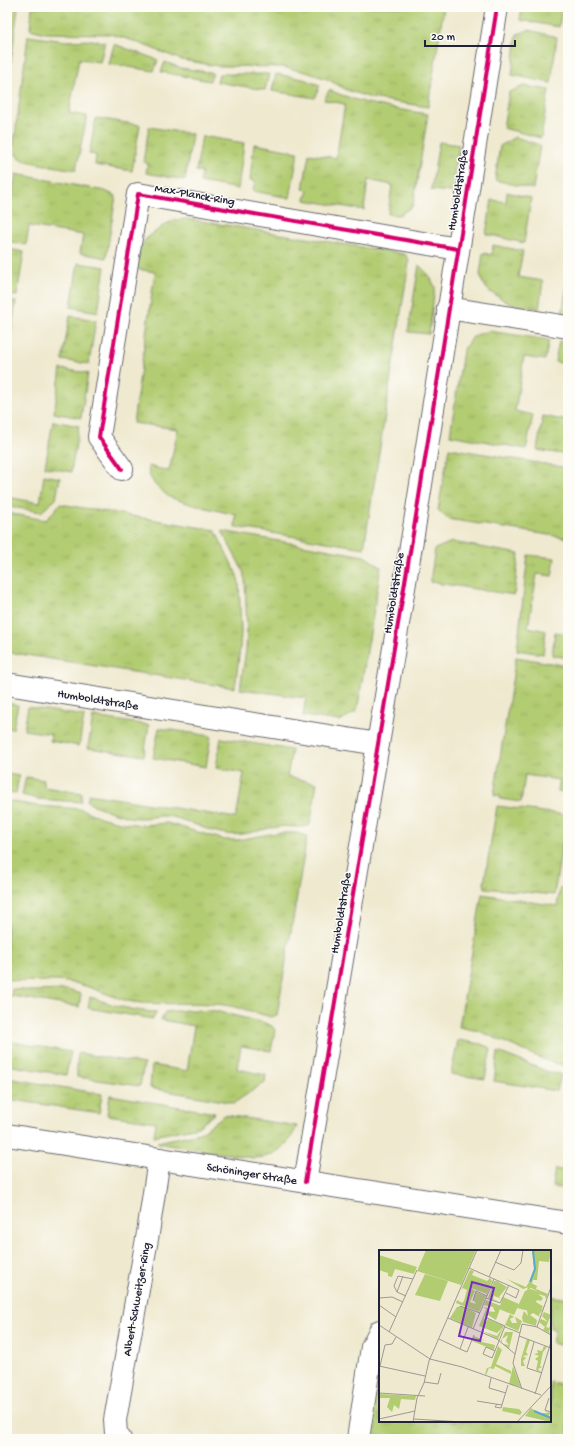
<svg xmlns="http://www.w3.org/2000/svg" width="575" height="1446" font-family="'Gochi Hand',sans-serif">
  <style>
    .grass { fill: url(#grass-tufts); stroke: #6a7756 }
    .lines { fill: none; stroke-linecap: round; stroke-linejoin: round }
    .minor-casing { stroke: #6a686f; stroke-width: 24 }
    .minor { stroke: #fff; stroke-width: 22 }
    .cycleway-casing { stroke: #fdfcf7; stroke-width: 6 }
    .cycleway { stroke: #d6006c; stroke-width: 4 }
    .labels { text-anchor: middle; stroke-width: 3; stroke-linejoin: round; paint-order: stroke }
    .street-label { font-size: 12px; fill: #22223b; stroke: #fdfcf7 }
    .inset-river { fill: none; stroke: #57a9d2; stroke-width: 2 }
    .inset-road { fill: none; stroke: #9d9994; stroke-width: 1 }
    .view { fill: #7b2cbf; fill-opacity: 0.15; stroke: #7b2cbf; stroke-width: 2 }
    .inset-edge { fill: none; stroke: #22223b; stroke-width: 2 }
  </style>
  <defs>
    <pattern id="grass-tufts" width="24" height="20" patternUnits="userSpaceOnUse"><rect width="24" height="20" fill="#b2cc72"/><path d="M3 7l-1-3M5 7V3M7 7l1-3M15 17l-1-3M17 17v-4M19 17l1-3" fill="none" stroke="#99af64"/></pattern>
  </defs>
  <rect width="100%" height="100%" fill="#fdfcf7"/>
  <filter id="ink" filterUnits="userSpaceOnUse"><feTurbulence type="fractalNoise" baseFrequency=".025" numOctaves="2"/><feDisplacementMap in="SourceGraphic" scale="8" xChannelSelector="R" yChannelSelector="G"/><feConvolveMatrix kernelMatrix="1 2 1 2 8 2 1 2 1" color-interpolation-filters="sRGB"/></filter>
  <filter id="wash" filterUnits="userSpaceOnUse"><feTurbulence type="fractalNoise" baseFrequency=".012" numOctaves="4" result="noise"/><feDisplacementMap in="SourceGraphic" scale="16" xChannelSelector="R" yChannelSelector="G"/><feGaussianBlur stdDeviation="0.9" result="paint"/><feColorMatrix in="noise" values="0 0 0 0 0 0 0 0 0 0 0 0 0 0 0 0 0 1.4 0 .05"/><feComposite in="paint" operator="in"/></filter>
  <g filter="url(#wash)">
    <rect width="100%" height="100%" fill="#efe9cf"/>
    <g class="grass">
      <polygon points="7,7 18,7 7,94"/>
      <polygon points="32,7 444,7 428,107 371,98 347,90 327,79 306,72 283,67 218,66 182,60 131,40 110,34 45,33 30,29"/>
      <polygon points="522,7 562,7 559,27 520,20"/>
      <polygon points="529,30 557,37 551,83 512,75 517,34"/>
      <path d="M28 36 65 41 92 40 105 42 100 62 79 59 69 113 87 116 76 170C65 168 27 163 19 158 14 154 15 148 14 143Z"/>
      <polygon points="114,44 158,60 154,71 109,64"/>
      <polygon points="165,62 181,68 213,73 210,81 161,72"/>
      <polygon points="219,74 269,74 265,90 217,82"/>
      <polygon points="276,74 303,79 320,85 315,98 272,91"/>
      <polygon points="524,86 549,90 541,138 503,128 509,92"/>
      <path d="M329 90C361 104 394 109 428 114L413 206 399 215 388 214 392 185 368 180 364 210 305 200 308 190 303 189 309 154 336 158 345 104 324 100Z"/>
      <polygon points="96,118 140,125 132,171 95,165 96,155 89,154"/>
      <polygon points="149,127 192,134 185,180 146,173 148,163 143,162"/>
      <polygon points="202,136 244,143 238,189 200,182 202,172 196,171"/>
      <polygon points="515,137 540,145 533,189 495,180 500,146"/>
      <polygon points="439,142 459,145 451,192 431,190"/>
      <polygon points="254,144 298,152 290,198 253,191 255,181 250,180"/>
      <polygon points="16,174 105,191 116,196 106,258 80,253 83,235 29,226 26,245 7,241 7,221"/>
      <polygon points="507,192 531,198 524,243 486,234 492,200 506,202"/>
      <polygon points="188,219 405,254 408,258 409,262 364,548 235,527 236,515 190,504 169,497 155,485 149,475 148,466 169,471 178,429 133,423 155,272 136,269 140,248 146,239 164,225 175,220"/>
      <polygon points="493,245 523,251 518,277 543,281 539,309 510,304 489,291 483,284 480,274 483,253 492,255"/>
      <polygon points="7,249 24,252 17,296 7,295"/>
      <polygon points="78,263 105,267 98,312 71,307"/>
      <polygon points="419,265 429,275 435,287 429,334 408,332"/>
      <polygon points="567,285 568,286 568,315 562,314"/>
      <polygon points="7,301 16,302 8,350 7,350"/>
      <polygon points="70,316 96,320 89,364 62,360"/>
      <path d="M489 331 549 340 545 360 524 357 515 411 533 415 526 449 450 435 463 351C471 337 473 335 489 331Z"/>
      <polygon points="559,341 568,343 568,364 555,362"/>
      <polygon points="61,369 88,373 81,418 54,413"/>
      <polygon points="543,416 568,421 568,455 537,450"/>
      <polygon points="53,421 79,426 71,472 45,467"/>
      <polygon points="449,448 568,468 568,538 448,519 438,510"/>
      <polygon points="44,475 60,478 56,499 41,512 7,506 7,497 40,503"/>
      <polygon points="60,504 215,530 237,575 239,583 241,632 240,648 235,688 7,652 7,513 46,520"/>
      <polygon points="222,531 364,556 381,567 357,711 340,721 303,716 306,698 240,689 246,650 247,630 245,580 243,571"/>
      <polygon points="452,542 519,554 514,595 430,582 435,549"/>
      <polygon points="528,555 555,558 552,576 537,574 528,627 546,631 543,654 517,650"/>
      <polygon points="555,632 568,634 568,658 552,655"/>
      <polygon points="516,657 568,666 568,793 558,791 560,780 525,775 521,802 500,799 500,796 494,795"/>
      <polygon points="7,703 18,705 13,729 7,728"/>
      <polygon points="28,707 84,716 79,746 50,741 51,734 24,730"/>
      <polygon points="93,717 149,725 144,756 88,748"/>
      <polygon points="159,728 211,736 206,767 153,758"/>
      <path d="M221 738 292 750 287 777 317 783 310 825C300 829 288 825 277 827 260 829 243 837 226 834 206 831 188 820 168 816 158 815 150 818 141 818 128 819 104 809 91 804L87 801 89 794 236 818 244 773 216 768Z"/>
      <polygon points="7,774 19,776 16,793 7,792"/>
      <polygon points="26,777 44,780 44,787 82,793 81,802 38,799 22,795"/>
      <path d="M7 801 38 806 80 809 103 818 120 822 142 825 167 823 225 840H238L270 834 283 833H297L307 836 277 1015 271 1017C253 1012 234 1005 214 1004 190 1002 165 1005 141 1003 115 1001 93 985 68 982 48 979 27 984 7 979Z"/>
      <polygon points="497,806 567,815 554,895 485,888 484,883"/>
      <polygon points="560,888 568,890 568,1066 550,1062 479,1031 459,1027 482,894 557,906"/>
      <polygon points="12,989 34,991 67,990 81,994 79,1007 11,996"/>
      <path d="M90 997C114 1005 130 1011 157 1012L153 1019 88 1008Z"/>
      <polygon points="189,1010 215,1011 265,1023 272,1026 275,1030 271,1051 241,1046 237,1069 266,1075 265,1082 234,1103 150,1088 152,1065 187,1071 194,1026 161,1020 165,1012"/>
      <polygon points="458,1040 481,1044 491,1048 485,1079 451,1074"/>
      <polygon points="7,1041 71,1052 66,1075 7,1065"/>
      <polygon points="498,1052 549,1072 561,1074 557,1091 494,1081"/>
      <polygon points="78,1053 144,1064 140,1086 77,1077 77,1062"/>
      <polygon points="7,1078 102,1094 99,1113 7,1099"/>
      <polygon points="110,1095 215,1113 198,1127 154,1136 156,1122 107,1115"/>
      <path d="M225 1115 297 1126C289 1145 275 1158 253 1158L161 1144 157 1142 200 1133Z"/>
      <polygon points="555,1169 568,1171 568,1189 552,1187"/>
      <polygon points="550,1296 568,1299 568,1326 566,1326 563,1346 552,1343 555,1329 550,1328"/>
      <polygon points="380,1358 380,1421 550,1421 550,1382 568,1385 568,1439 366,1439"/>
    </g>
  </g>
  <g filter="url(#ink)">
    <g class="lines">
      <g class="minor-casing">
        <g id="minor">
          <polyline points="448,308 568,327"/>
          <polyline points="122,469 99,437 138,194 458,249"/>
          <polyline points="7,684 378,744"/>
          <polyline points="7,1135 568,1223"/>
          <polyline points="305,1182 415,522 497,7"/>
          <polyline points="120,1439 116,1433 115,1420 148,1233 159,1159"/>
          <polyline points="358,1439 372,1347 380,1331"/>
        </g>
      </g>
      <use href="#minor" class="minor"/>
      <g class="cycleway-casing">
        <g id="cycleway">
          <polyline points="122,469 99,437 138,194 458,249"/>
          <polyline points="305,1182 415,522 497,7"/>
        </g>
      </g>
      <use href="#cycleway" class="cycleway"/>
    </g>
  </g>
  <g class="labels">
    <g class="street-label">
      <text transform="translate(457 190) rotate(-81)" y="4">Humboldtstraße</text>
      <text transform="translate(195 194) rotate(10)" y="4">Max-Planck-Ring</text>
      <text transform="translate(393 593) rotate(-81)" y="4">Humboldtstraße</text>
      <text transform="translate(98 699) rotate(9)" y="4">Humboldtstraße</text>
      <text transform="translate(340 913) rotate(-81)" y="4">Humboldtstraße</text>
      <text transform="translate(252 1173) rotate(9)" y="4">Schöninger Straße</text>
      <text transform="translate(136 1299) rotate(-80)" y="4">Albert-Schweitzer-Ring</text>
    </g>
  </g>
  <g transform="translate(379 1250)">
    <rect width="172" height="172" fill="#efe9cf"/>
    <path d="M91 20 95 21 93 25 108 31 111 28 113 31 108 44 92 38 96 41 91 52 97 54 94 49 97 42 107 46 100 62 77 53 78 50 83 53 85 51 88 40 84 38 82 40ZM46 24 69 31 61 51 36 45ZM128 29 147 37 150 32 164 39 158 36 157 39 169 44 167 49 166 46 159 44 164 48 162 51 158 50 157 52 165 57 162 58 164 59 160 65 161 67 154 63 151 65 158 70 157 76 144 72 143 67 145 61 149 66 148 61 158 41 150 37 144 39ZM115 31H118L128 37 120 47 123 49 115 46 114 49 121 52 111 49 116 34 111 49 109 48ZM107 50 122 56 117 70 109 65 105 67 107 72 109 69 125 76 119 89 103 81 118 86 124 77 118 83 100 76 107 59 104 57 109 58 108 61 116 62 114 57 105 55ZM82 56 97 63 93 78 71 68 78 57ZM165 62 172 65 167 77 170 78 172 74 170 82 172 84 164 80 166 77 160 72 162 69 169 72 163 66ZM131 64 135 67 131 69 133 73H138L136 67 143 71 139 81 126 75ZM126 82H134L130 99 124 94 130 95 127 91 129 85 123 89V93L122 91ZM95 86 106 91 102 90 103 92 116 95 115 100 93 91ZM119 96 123 100 117 114 132 121V124L116 116 115 119 110 118 107 125 106 124 108 118 112 117ZM134 116 142 137 130 134ZM0 144 37 146 36 150 22 149 20 159 15 155 13 162 8 157 11 148H0ZM124 157 140 159 143 162 141 165 123 161ZM152 158 163 165V163H169L164 160 172 163 170 165 172 172 146 166Z" fill="#b2cc72"/>
    <path d="M47 0H97L82 35 38 21ZM153 0H172L170 12 160 11 158 30H154L151 39 148 40 155 19ZM0 5 38 17 35 24 16 19 13 27 9 26V23L0 20ZM124 47 140 54 135 65 120 59ZM148 89 151 90 147 102 149 105 144 106 147 108 144 111 146 116H142V109ZM165 96 168 97 164 102 161 116 163 117 159 119 162 122 157 120 159 111 156 109 160 106 155 104 159 103 158 100 163 101Z" fill="#b2cc72"/>
    <path d="M151 39 158 41 150 61 138 58 146 41Z" fill="#b2cc72"/>
    <path class="inset-river" d="M151 32 156 19 154 0M155 161 172 168"/>
    <path class="inset-road" d="M116 12 135 20 142 13 144 0M90 18 140 40 137 48 127 43M110 27 122 0M18 42 24 26M27 46 18 42 15 36 19 26 34 29M0 48 13 47 24 52M107 48 121 53 130 35M94 51 97 41 108 46M0 55 17 67M81 56 101 63M69 68 118 89 136 104M108 68 126 76 120 91M0 75 51 109 83 117 162 145M126 77 141 83M158 77 172 37M94 79 115 29M10 82 38 20M140 86 172 98M60 89 81 99 89 77M155 92 148 118 163 123M81 99 88 102 95 85M116 101 107 97 104 104 113 108 120 91M0 116 46 126M1 116 6 95 13 94 17 87M112 128 110 138 127 143M45 132 59 134 62 123M143 139 134 113 143 74 158 77 172 85M0 143 46 146M156 144 172 92M170 148 166 160 172 162M98 151 123 155M118 154 116 157 122 158 129 135M0 169 36 161M35 169 83 172M34 172 38 148 45 133 50 111 98 0M138 172 172 136"/>
    <path class="view" d="M93 32 115 38 101 91 80 86Z"/>
    <rect width="172" height="172" class="inset-edge"/>
  </g>
  <rect width="575" height="1446" fill="none" stroke="#fdfcf7" stroke-width="24"/>
  <path d="M425 40v6h90v-6" fill="none" stroke="#22223b" stroke-width="2"/>
  <text x="431" y="40" font-size="12" fill="#22223b" stroke="#fdfcf7" stroke-width="3" paint-order="stroke">20 m</text>
</svg>
